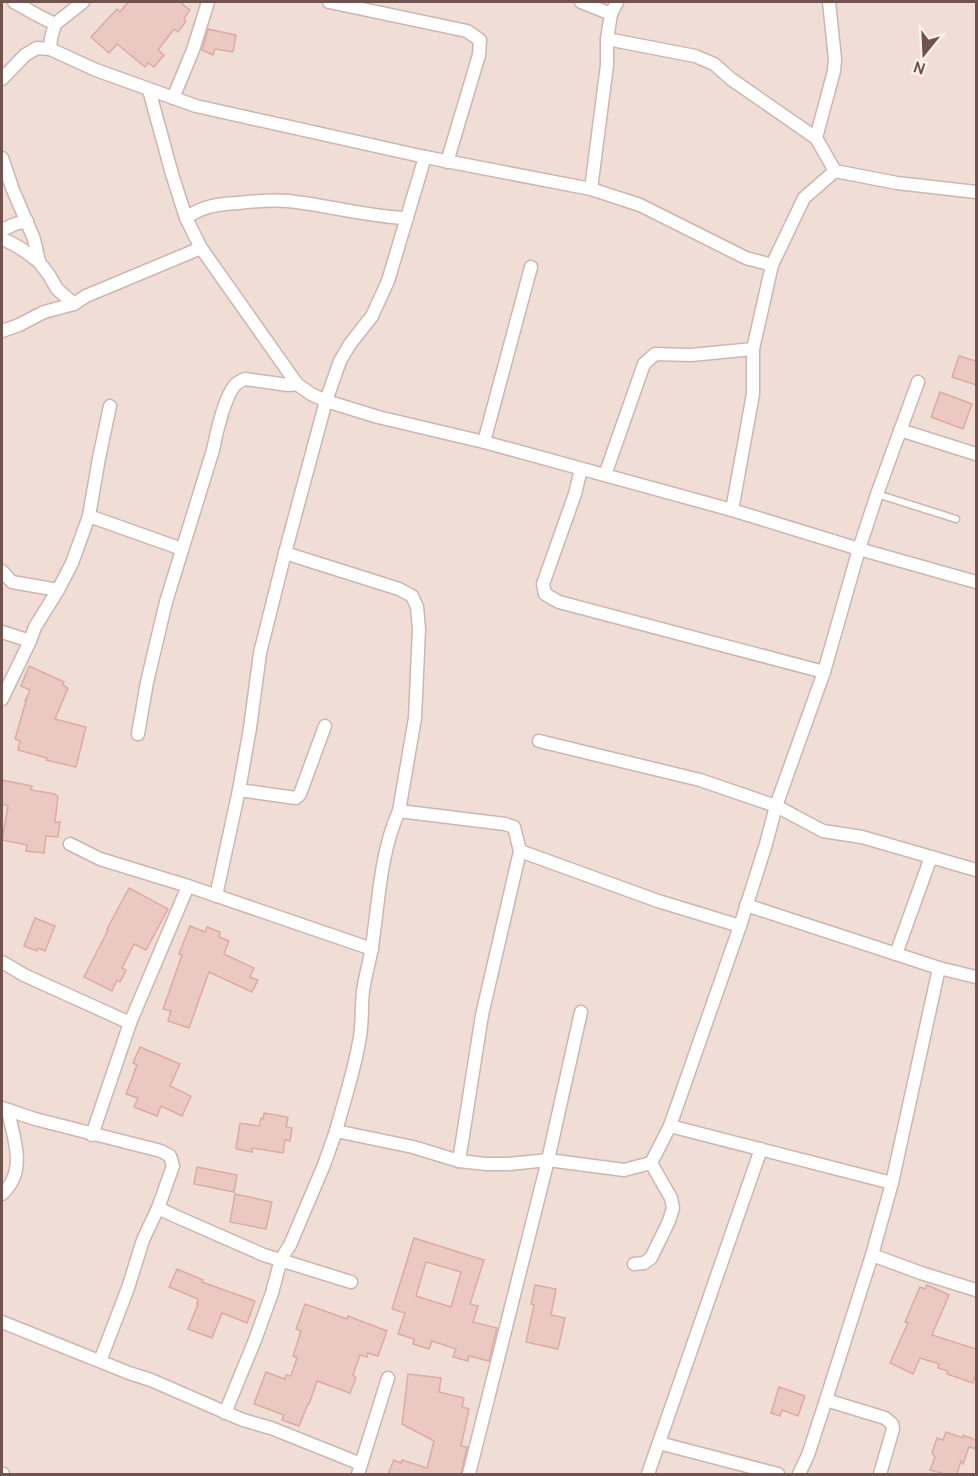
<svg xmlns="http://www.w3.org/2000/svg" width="978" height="1476" font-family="Cabin,sans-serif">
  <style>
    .residential { fill: #f0ded6 }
    .building { fill: #ecc8c2; stroke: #dcaba4; stroke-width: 1.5; fill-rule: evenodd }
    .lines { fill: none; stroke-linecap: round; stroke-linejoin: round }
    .service-casing { stroke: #ccb6b1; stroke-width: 9 }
    .minor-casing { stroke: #ccb6b1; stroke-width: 15 }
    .service { stroke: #fff; stroke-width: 6 }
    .minor { stroke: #fff; stroke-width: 12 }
  </style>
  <rect width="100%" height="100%" fill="#faede7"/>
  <rect class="residential" x="2" y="2" width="974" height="1472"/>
  <g class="building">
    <polygon points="128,2 182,2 182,4 190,10 184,18 186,21 178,32 174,29 158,50 164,55 154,67 148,63 145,67 117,44 109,53 91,37 117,9 120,12"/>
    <polygon points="208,29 236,35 233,52 215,49 213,55 202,50"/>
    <polygon points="959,356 976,361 976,385 952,377"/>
    <polygon points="940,392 972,404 963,429 931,417"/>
    <polygon points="29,666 64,682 63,685 68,688 55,719 86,727 76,767 46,760 47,758 18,750 20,741 15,739 26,701 25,701 30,690 21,686"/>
    <polygon points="2,780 32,786 31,790 55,794 58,797 55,822 60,822 58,837 46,836 44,853 26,851 27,845 2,840 8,806 2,804"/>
    <polygon points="129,888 168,909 146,950 134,944 122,968 126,970 120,982 117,980 112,991 84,977 108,930 107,929"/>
    <polygon points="35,918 55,926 45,951 38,948 37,951 24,946"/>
    <polygon points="190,926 205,932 207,927 220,932 219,937 229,941 224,954 254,968 250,977 258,980 252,992 209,972 189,1028 168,1021 171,1011 163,1009 182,955 179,954"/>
    <polygon points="140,1047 180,1064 170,1086 191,1096 182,1116 161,1106 157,1116 134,1107 138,1098 126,1094 137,1065 133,1063"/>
    <polygon points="264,1113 288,1117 286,1127 292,1128 290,1141 285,1140 283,1153 252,1148 252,1152 236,1149 240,1123 259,1126 261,1118 263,1119"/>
    <polygon points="197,1167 237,1175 234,1192 194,1184"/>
    <polygon points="235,1194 272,1202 266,1229 230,1222"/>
    <path d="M414 1238 484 1260 470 1304 478 1306 473 1322 497 1328 489 1361 469 1356 468 1361 453 1357 456 1349 432 1341 429 1349 413 1344 414 1339 398 1334 405 1313 392 1309ZM426 1262 461 1272 451 1307 416 1296Z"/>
    <polygon points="177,1269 203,1280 202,1282 255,1301 247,1323 222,1313 212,1338 188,1329 198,1304 197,1304 198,1299 169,1287"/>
    <polygon points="535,1285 556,1289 551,1315 565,1318 558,1349 526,1342 534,1305 531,1304"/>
    <polygon points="927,1285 949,1295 932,1335 976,1349 976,1373 973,1383 947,1374 948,1371 938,1368 939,1364 920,1358 913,1374 890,1363 908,1323 905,1322 920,1287 925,1289"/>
    <polygon points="305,1304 347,1319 348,1316 387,1331 378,1356 368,1353 367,1357 360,1355 353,1375 356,1378 350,1393 317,1381 309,1404 308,1404 299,1426 282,1420 284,1415 254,1404 266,1372 285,1379 286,1375 291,1376 297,1358 293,1356 301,1331 296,1329"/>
    <polygon points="408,1374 441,1378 439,1392 464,1398 462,1407 469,1409 461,1446 467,1447 461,1474 388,1474 394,1460 401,1463 402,1460 427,1468 434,1441 402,1424"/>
    <polygon points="779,1387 805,1396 798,1416 782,1410 780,1416 771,1413"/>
    <polygon points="946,1432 963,1438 963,1435 976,1440 976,1449 969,1447 963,1464 961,1461 957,1474 945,1474 930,1470 935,1457 932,1453 937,1438 943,1440"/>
  </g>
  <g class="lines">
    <g class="service-casing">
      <polyline id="service" points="877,494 956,519"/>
    </g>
    <g class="minor-casing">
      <g id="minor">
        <polyline points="14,2 37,15 55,24"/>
        <polyline points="329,2 467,31 480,40 479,55 447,162"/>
        <polyline points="581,2 611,14"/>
        <polyline points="607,39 695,56 714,64 731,79 816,138 835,171 897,183 976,192"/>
        <polyline points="50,49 51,38 55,24 83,2"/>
        <polyline points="2,79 25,55 37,48 50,49 96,70 196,106 425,157 591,189 640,205 746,258 772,265"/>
        <polyline points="149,90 172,174 186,218 201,248 297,384"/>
        <polyline points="173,98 193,50 208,2"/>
        <polyline points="816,138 834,71 835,59 829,2"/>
        <polyline points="2,158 13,190 34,239 39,262 49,275 57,289 74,304"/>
        <polyline points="591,189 607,65 607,39 611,14 617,2"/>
        <path d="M186 218C202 206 219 204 238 203 255 201 272 200 288 201 328 205 367 217 407 218"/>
        <polyline points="2,230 15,224 27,221"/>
        <path d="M2 239C16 244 27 252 39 262"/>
        <polyline points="2,331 19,325 44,312 74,304 86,296 201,248"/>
        <polyline points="900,430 976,454"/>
        <polyline points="484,442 531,267"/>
        <polyline points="581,469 575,494 543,584 545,594 559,602 824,672"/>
        <polyline points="605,475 644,364 655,354 691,355 753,349"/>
        <polyline points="732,510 753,394 753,349 772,265 804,198 835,171"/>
        <polyline points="89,516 182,549"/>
        <path d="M285 553 399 589 412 596 417 607 419 629 415 718 399 811C380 853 379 901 372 946 370 961 365 976 363 991 361 1008 363 1025 359 1042 354 1072 344 1101 336 1131"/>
        <polyline points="2,571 12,582 58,590"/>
        <polyline points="2,632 30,641"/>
        <polyline points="2,699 30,641 35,627 58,590 72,563 89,516 99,458 110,406"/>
        <path d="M138 734 147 682 166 602 213 450C216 434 225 395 236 384 239 382 242 380 245 379L288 385 297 384 311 394 326 401 378 417 484 442 732 510 859 549 976 582"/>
        <polyline points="539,741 700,780 776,806 823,831 862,837 976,870"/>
        <polyline points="239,790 296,798 300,794 325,726"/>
        <polyline points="399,811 505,824 514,827 520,851 658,901 740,926"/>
        <polyline points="70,844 100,859 188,886 372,949"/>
        <polyline points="216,896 239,790 250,728 260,653 285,553 326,401 340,361 350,344 372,316 388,281 425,157"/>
        <polyline points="746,905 939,968 976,977"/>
        <polyline points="896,954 931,857"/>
        <polyline points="2,962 24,975 130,1023"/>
        <polyline points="2,1108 35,1119 161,1151 170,1156 173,1166 158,1208 175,1216 264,1255 351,1282"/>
        <polyline points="670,1126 892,1183"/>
        <polyline points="92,1135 130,1023 188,886"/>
        <polyline points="459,1161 482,1015 520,851"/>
        <path d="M2 1194C5 1191 9 1187 11 1183 24 1161 12 1133 8 1110"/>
        <polyline points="872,1255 921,1273 976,1290"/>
        <polyline points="634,1264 644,1263 651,1258 669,1221 673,1208 671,1198 651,1163"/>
        <polyline points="2,1322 129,1373 151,1380 243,1420 271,1428 361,1464"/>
        <polyline points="100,1361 128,1288 143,1240 158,1208"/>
        <polyline points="826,1400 885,1418 892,1424 893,1429 880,1474"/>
        <polyline points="225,1413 255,1340 272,1293 281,1259 290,1245 324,1165 336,1131 413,1147 459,1161 486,1164 509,1164 548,1160 624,1170 651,1163 670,1126 740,926 766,844 776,806 824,672 859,549 877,494 918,382"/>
        <polyline points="659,1443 778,1474"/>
        <polyline points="2,1474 3,1474"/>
        <polyline points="358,1474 388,1378"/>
        <polyline points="469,1474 548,1160 581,1012"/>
        <polyline points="648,1474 761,1149"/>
        <polyline points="799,1474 808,1455 826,1400 872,1255 892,1183 939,968"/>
      </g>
    </g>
    <use href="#service" class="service"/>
    <use href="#minor" class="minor"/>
  </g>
  <rect width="978" height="1476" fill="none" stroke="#70524e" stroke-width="6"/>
  <g transform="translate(924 54) rotate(198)" stroke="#fdf2ed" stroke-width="4.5" paint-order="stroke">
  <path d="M0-4.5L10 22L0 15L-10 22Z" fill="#70524e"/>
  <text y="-9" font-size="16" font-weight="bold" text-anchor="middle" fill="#70524e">N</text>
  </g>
</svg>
